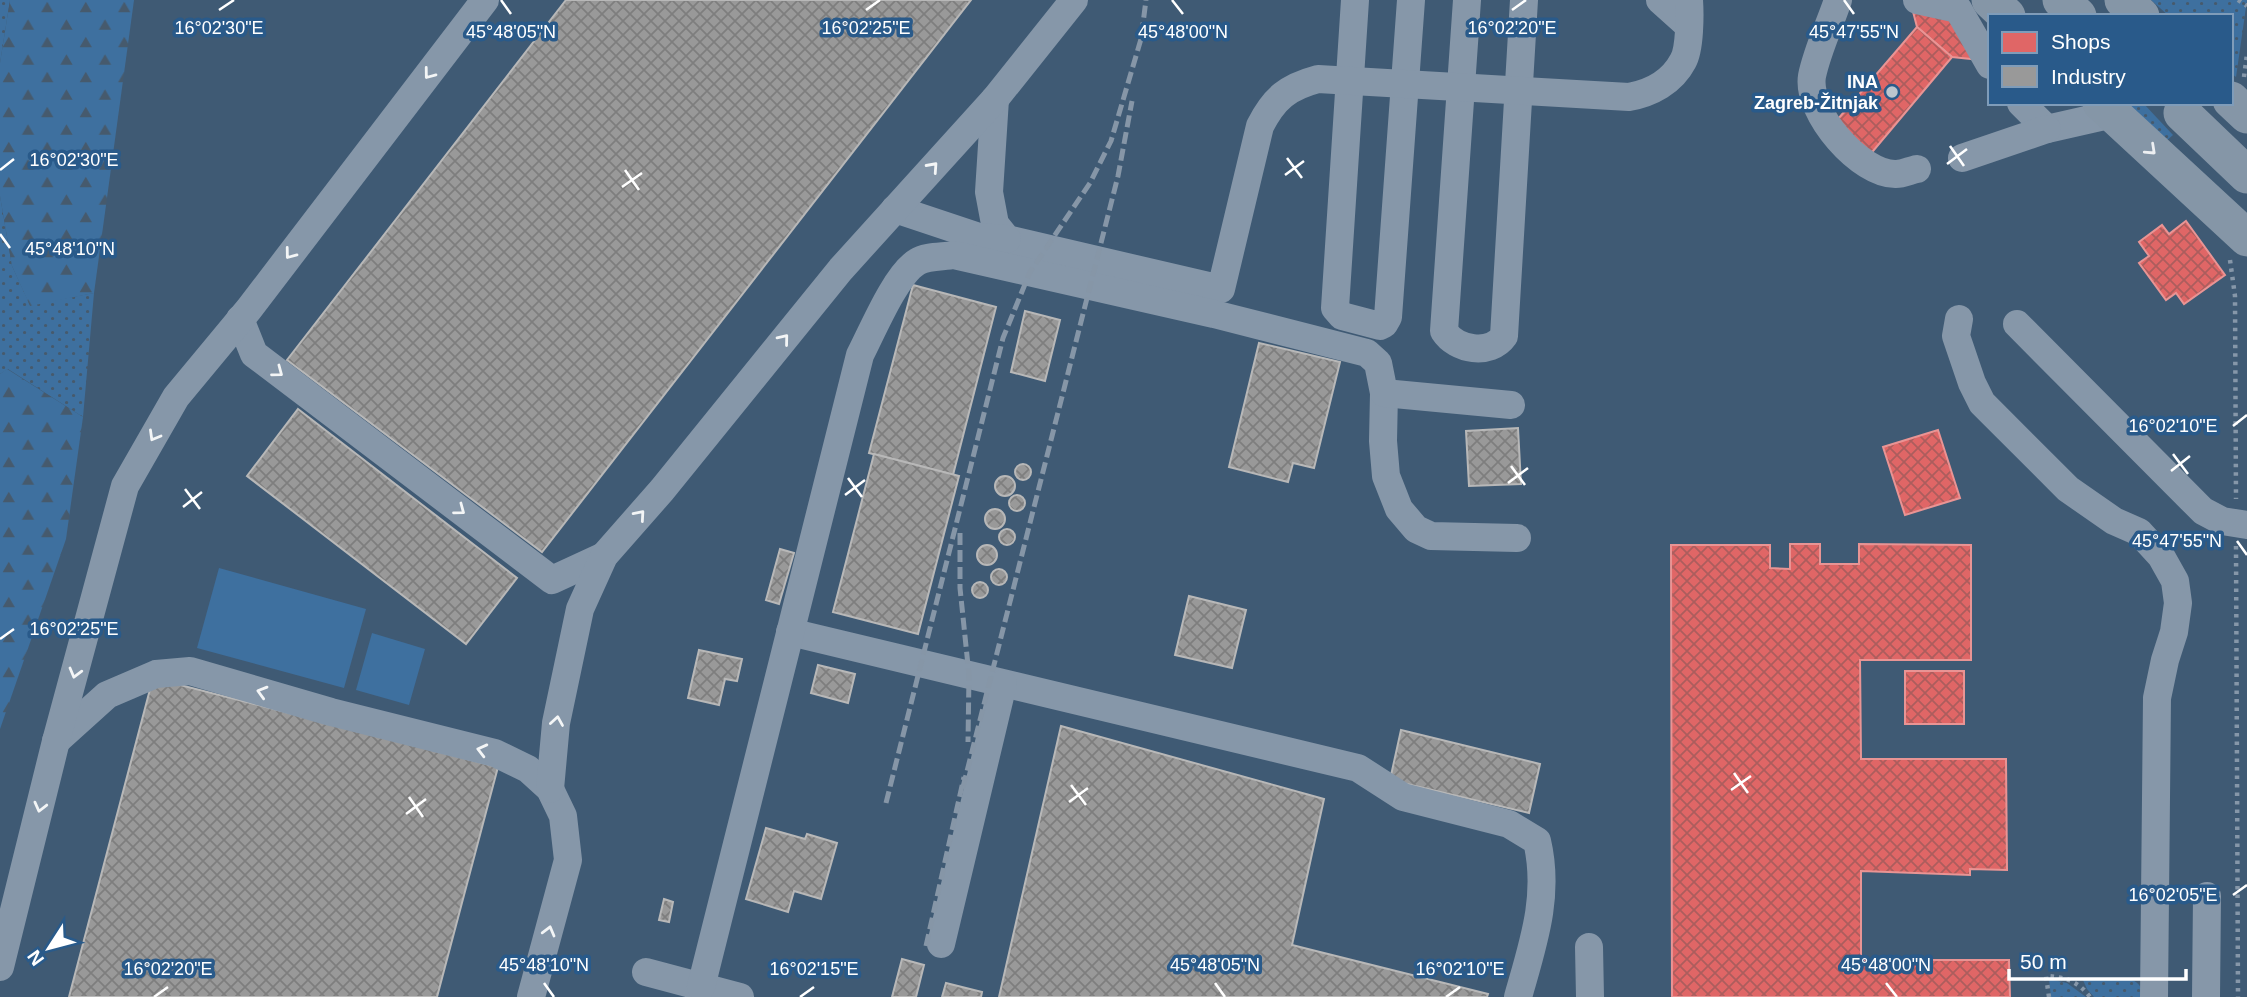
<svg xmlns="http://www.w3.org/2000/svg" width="2247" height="997" font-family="Helvetica,sans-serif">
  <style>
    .grass { fill: url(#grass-dots) }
    .forest { fill: url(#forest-firs) }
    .pitch { fill: #3e709f }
    .shops { fill: url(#shops-cross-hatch); stroke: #e99494; stroke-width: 2 }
    .industry { fill: url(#industry-cross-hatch); stroke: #b8b8b8; stroke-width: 2 }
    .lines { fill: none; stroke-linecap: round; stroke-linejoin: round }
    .path { stroke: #8697a9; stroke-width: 4.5; stroke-dasharray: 3.5 5; stroke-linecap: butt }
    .minor { stroke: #8697a9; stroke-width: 28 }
    .major { stroke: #8596a7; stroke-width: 37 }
    .rail { stroke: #8696a7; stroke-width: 5; stroke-dasharray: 12 5; stroke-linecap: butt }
    .major-bridge { stroke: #8596a7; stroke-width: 37 }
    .oneway { stroke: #f3f5f6 }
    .oneway2 { stroke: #edeff2 }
    .ticks { fill: none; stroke: #fff; stroke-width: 2.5 }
    .poi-dot { fill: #bcc5ce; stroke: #295a8a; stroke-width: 2.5 }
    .labels { text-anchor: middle; stroke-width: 7; stroke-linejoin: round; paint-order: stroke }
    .poi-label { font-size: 18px; font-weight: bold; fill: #fff; stroke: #295a8a; text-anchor: end }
    .ticks-label { font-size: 18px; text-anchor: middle; fill: #fff; stroke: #295a8a; stroke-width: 7; stroke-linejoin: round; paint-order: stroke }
  </style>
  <defs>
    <pattern id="grass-dots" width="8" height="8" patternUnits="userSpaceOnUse" patternTransform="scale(1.75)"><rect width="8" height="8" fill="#3e709f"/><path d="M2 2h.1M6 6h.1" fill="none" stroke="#465a6d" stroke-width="1.8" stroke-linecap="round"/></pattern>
    <pattern id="forest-firs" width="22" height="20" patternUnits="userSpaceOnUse" patternTransform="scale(1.75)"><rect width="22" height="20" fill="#3e709f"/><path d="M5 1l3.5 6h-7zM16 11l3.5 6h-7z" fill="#465a6d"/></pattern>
    <pattern id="shops-cross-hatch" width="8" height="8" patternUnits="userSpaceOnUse" patternTransform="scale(1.75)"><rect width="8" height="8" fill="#e06666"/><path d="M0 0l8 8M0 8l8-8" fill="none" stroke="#ac5d5d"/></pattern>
    <pattern id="industry-cross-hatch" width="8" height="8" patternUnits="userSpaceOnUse" patternTransform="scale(1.75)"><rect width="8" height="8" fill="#999"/><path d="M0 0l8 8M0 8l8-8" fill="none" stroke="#7e7e7e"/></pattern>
  </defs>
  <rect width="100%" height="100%" fill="#3f5a74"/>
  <g class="grass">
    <polygon points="0,0 10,0 0,63"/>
    <polygon points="2151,0 2247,0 2236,77 2231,73 2231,16 2169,16"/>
    <polygon points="2119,103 2143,103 2173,135 2166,141"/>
    <polygon points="0,196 12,266 30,305 94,293 83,417 8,369 0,374"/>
    <polygon points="2049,979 2067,983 2086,997 2051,997"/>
    <path d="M2127 979C2139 981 2141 986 2144 997H2094L2087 989 2083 980Z"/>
  </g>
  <g class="forest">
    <polygon points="10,0 134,0 94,293 30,306 12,266 0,196 0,63"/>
    <polygon points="7,369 83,417 66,539 0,729 0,374"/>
  </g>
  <g class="pitch">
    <polygon points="219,568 366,609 344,688 197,648"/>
    <polygon points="372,633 425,649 409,705 356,690"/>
  </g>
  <g class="shops">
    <polygon points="1910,0 1937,0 1990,61 1952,57 1917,27"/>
    <polygon points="1917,27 1952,57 1868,157 1832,126"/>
    <polygon points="2186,221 2225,275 2184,304 2176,293 2166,300 2139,263 2149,256 2139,242 2162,225 2169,234"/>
    <polygon points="1938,430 1960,498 1905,515 1883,447"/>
    <polygon points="1790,544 1820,544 1820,564 1859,564 1859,544 1971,545 1971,660 1860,660 1861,759 2006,759 2007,870 1970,869 1970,875 1861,871 1861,960 2009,960 2010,997 1672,997 1671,545 1770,545 1770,568 1790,569"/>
    <rect x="1905" y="671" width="59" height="53"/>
  </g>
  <g class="industry">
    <polygon points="566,0 971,0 542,552 287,360"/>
    <polygon points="913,285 996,307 953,475 869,453"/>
    <polygon points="1025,311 1060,320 1045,381 1011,372"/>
    <polygon points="1259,343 1340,362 1314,468 1293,463 1288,482 1229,467"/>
    <polygon points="298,409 517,578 466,644 247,476"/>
    <polygon points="1518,428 1521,484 1469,486 1466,431"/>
    <polygon points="874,454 959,476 918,634 833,612"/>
    <circle cx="1023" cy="472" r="8"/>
    <circle cx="1005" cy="486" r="10"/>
    <circle cx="1017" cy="503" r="8"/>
    <circle cx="995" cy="519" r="10"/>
    <circle cx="1007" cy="537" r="8"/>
    <circle cx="987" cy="555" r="10"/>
    <polygon points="780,549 794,553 779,604 766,600"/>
    <circle cx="999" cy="577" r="8"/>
    <circle cx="980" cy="590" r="8"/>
    <polygon points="1189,596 1246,610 1232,668 1175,655"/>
    <polygon points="699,650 742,659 737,681 725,679 719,705 688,698"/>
    <polygon points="818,665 855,674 848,703 811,693"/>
    <polygon points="153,678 498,767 437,997 69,997"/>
    <polygon points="1061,726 1324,799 1292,945 1488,994 1487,997 999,997"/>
    <polygon points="1401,730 1540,764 1529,813 1390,780"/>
    <polygon points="766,828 805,839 807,834 837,843 821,899 794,891 788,912 746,899"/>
    <polygon points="664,899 673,902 669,922 659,920"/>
    <polygon points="902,959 924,965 916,997 892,997"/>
    <polygon points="946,983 982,992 981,997 942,997"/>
  </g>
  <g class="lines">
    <g class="path">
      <polyline points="2238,0 2247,6"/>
      <polyline points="2244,77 2247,54"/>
      <polyline points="2230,260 2235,296 2236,499"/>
      <polyline points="2236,546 2238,997"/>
      <path d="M2049 997 2046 976C2065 977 2078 981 2090 997"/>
    </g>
    <g class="minor">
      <polyline points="1355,0 1335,308 1342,316 1380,326 1384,324 1388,317 1411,0"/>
      <path d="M1467 0 1444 331C1456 350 1490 356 1504 336L1524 0"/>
      <polyline points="1660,0 1689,26"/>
      <path d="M1838 0C1830 24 1817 51 1812 76 1806 113 1861 175 1896 174 1903 174 1911 170 1917 169"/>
      <polyline points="1917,0 1958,9 1990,65"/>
      <path d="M995 99 989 192 995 224 1007 239 1221 289 1260 126C1274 98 1288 87 1318 79L1629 97C1651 93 1672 82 1683 61 1690 49 1690 14 1689 0"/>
      <polyline points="2021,103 2047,129 2113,114"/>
      <polyline points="1962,158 2047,129"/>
      <polyline points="895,209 979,237 1007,239"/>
      <polyline points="240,319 254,354 552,580 604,556"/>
      <polyline points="1959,319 1956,336 1972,383 1982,403 2068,489 2114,521 2139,532 2161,556 2175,581 2178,603 2174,632 2165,660 2157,698 2154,997"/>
      <polyline points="2017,324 2203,511 2222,521 2247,525"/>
      <polyline points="1384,393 1383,441 1386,476 1399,509 1416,529 1431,536 1517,538"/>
      <path d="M790 632 1358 768 1403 797 1509 824 1537 841C1550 896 1533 944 1518 997"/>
      <polyline points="56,741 107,695 156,674 190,671 331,712 495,753 528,769 550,789 563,816 568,860 531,997"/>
      <polyline points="550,789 556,723 580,609 604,556 662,490 841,269 995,99 1074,0"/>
      <polyline points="941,944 1003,684"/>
      <polyline points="1589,947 1590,997"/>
      <polyline points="0,967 56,741 125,486 176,397 249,309 485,0"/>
      <polyline points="646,972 740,997"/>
      <path d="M701 987 860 355C872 332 896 274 917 262 926 256 943 257 954 255L1214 314 1367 353 1378 363 1384 393 1511 405"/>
      <polyline points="2206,997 2207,896"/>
    </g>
    <g class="major">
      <polyline points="1990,0 2007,16"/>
      <polyline points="2061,0 2078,16"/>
      <polyline points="2123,0 2141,16"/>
      <polyline points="2101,103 2247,238"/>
    </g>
    <g class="rail">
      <polyline points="960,533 960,588 969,675 968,742"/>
      <polyline points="963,787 1118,176 1132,101"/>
      <polyline points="886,803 1003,338 1030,272 1090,183 1111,141 1141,39 1146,0"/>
      <polyline points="926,946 964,777"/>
    </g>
    <g class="major-bridge">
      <polyline points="2231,100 2247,115"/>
      <polyline points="2182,113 2247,175"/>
    </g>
  </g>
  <defs><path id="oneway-chevron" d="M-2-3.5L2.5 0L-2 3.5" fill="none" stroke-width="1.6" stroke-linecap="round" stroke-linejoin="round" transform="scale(1.75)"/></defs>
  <g class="oneway">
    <use href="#oneway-chevron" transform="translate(429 74) rotate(127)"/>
    <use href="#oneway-chevron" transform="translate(933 167) rotate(-48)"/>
    <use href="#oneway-chevron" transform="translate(290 254) rotate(127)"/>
    <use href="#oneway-chevron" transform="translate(784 339) rotate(-51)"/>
    <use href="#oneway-chevron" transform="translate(278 372) rotate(37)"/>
    <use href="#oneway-chevron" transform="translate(154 436) rotate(120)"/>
    <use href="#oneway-chevron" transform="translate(460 510) rotate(37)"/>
    <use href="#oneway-chevron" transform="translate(640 515) rotate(-49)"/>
    <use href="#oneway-chevron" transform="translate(75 673) rotate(105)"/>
    <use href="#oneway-chevron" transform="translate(262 692) rotate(-164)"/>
    <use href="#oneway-chevron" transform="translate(557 721) rotate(-81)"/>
    <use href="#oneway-chevron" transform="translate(482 750) rotate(-166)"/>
    <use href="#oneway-chevron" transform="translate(40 807) rotate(104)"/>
    <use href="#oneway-chevron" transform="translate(549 931) rotate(-75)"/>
  </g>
  <use class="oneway2" href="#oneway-chevron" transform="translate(2151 150) rotate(43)"/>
  <path class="ticks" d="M501 0 511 14M1172 0 1183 14M1844 0 1854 14M219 10 234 0M866 10 880 0M1512 10 1526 0M1950 146 1964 166M1287 158 1302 178M1947 164 1967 149M0 170 14 159M625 170 639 190M1285 175 1304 161M622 187 642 173M0 234 10 248M2233 426 2247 415M2173 454 2188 474M1511 466 1525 485M2171 471 2190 456M848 478 862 497M1508 483 1528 468M185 489 200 509M845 495 865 480M183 507 202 492M2237 541 2247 555M0 639 14 629M1734 773 1748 793M1071 785 1086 805M1731 790 1751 776M409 797 423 817M1069 802 1088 788M406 814 426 799M2233 895 2247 885M544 983 554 997M1215 983 1225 997M1886 983 1897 997M154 997 168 987M800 997 814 987M1446 997 1460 987"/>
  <circle class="poi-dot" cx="1892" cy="92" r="7"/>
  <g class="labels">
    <g class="poi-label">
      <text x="1878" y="88">INA<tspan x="1878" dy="21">Zagreb-Žitnjak</tspan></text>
    </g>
  </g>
  <g class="ticks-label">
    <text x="219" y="34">16°02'30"E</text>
    <text x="866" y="34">16°02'25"E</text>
    <text x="1512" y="34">16°02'20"E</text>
    <text x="511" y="38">45°48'05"N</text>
    <text x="1183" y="38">45°48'00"N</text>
    <text x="1854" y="38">45°47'55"N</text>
    <text x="74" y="166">16°02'30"E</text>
    <text x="70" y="255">45°48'10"N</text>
    <text x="2173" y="432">16°02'10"E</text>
    <text x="2177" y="547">45°47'55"N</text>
    <text x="74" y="635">16°02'25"E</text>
    <text x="2173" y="901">16°02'05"E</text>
    <text x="544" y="971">45°48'10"N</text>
    <text x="1215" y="971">45°48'05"N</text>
    <text x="1886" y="971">45°48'00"N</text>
    <text x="168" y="975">16°02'20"E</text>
    <text x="814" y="975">16°02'15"E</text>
    <text x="1460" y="975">16°02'10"E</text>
  </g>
  <rect x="1988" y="14" width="245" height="91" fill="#295a8a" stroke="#7f9cb9" stroke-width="2"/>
  <rect x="2002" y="32" width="35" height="21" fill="#e06666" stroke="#7f9cb9" stroke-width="2"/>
  <text x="2051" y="49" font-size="21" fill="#ffffff">Shops</text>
  <rect x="2002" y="66" width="35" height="21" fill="#999999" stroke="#7f9cb9" stroke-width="2"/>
  <text x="2051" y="84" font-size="21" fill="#ffffff">Industry</text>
  <g transform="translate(49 948) rotate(234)" stroke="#295a8a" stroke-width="5" paint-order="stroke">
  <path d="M0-5L12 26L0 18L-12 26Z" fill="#ffffff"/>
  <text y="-10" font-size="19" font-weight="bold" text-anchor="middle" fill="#ffffff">N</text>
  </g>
  <path d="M2009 969v10h177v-10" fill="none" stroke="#ffffff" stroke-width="3.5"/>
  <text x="2020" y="969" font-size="21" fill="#ffffff" stroke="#295a8a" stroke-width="5" paint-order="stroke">50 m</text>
</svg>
